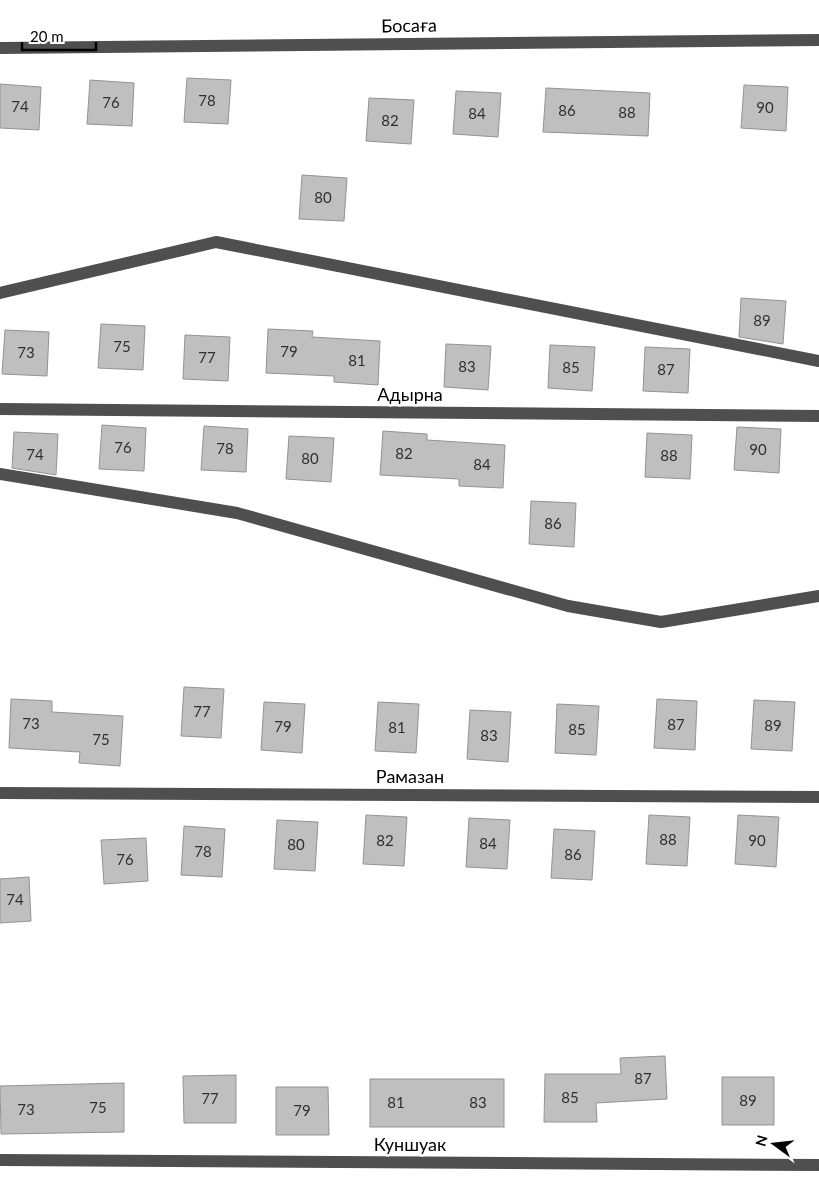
<svg xmlns="http://www.w3.org/2000/svg" width="819" height="1189" font-family="Lato,sans-serif">
  <style>
    .building { fill: #bfbfbf; stroke: #939393 }
    .lines { fill: none; stroke-linecap: round; stroke-linejoin: round }
    .minor { stroke: #4f4f4f; stroke-width: 12 }
    .labels { text-anchor: middle; stroke-width: 5; stroke-linejoin: round; paint-order: stroke }
    .number-label { font-size: 15px; fill: #303030 }
    .street-label { font-size: 18px; fill: #000; stroke: #fff }
  </style>
  <rect width="100%" height="100%" fill="#fff"/>
  <g class="building">
    <polygon points="187,78 231,80 228,124 184,122"/>
    <polygon points="90,80 134,83 132,126 87,124"/>
    <polygon points="0,84 41,87 39,130 0,128"/>
    <polygon points="744,85 788,87 786,131 741,128"/>
    <polygon points="546,88 650,93 648,136 543,132"/>
    <polygon points="456,91 501,93 498,137 453,134"/>
    <polygon points="369,98 414,100 411,144 366,141"/>
    <polygon points="302,175 347,178 344,221 299,219"/>
    <polygon points="741,298 786,301 783,344 739,337"/>
    <polygon points="101,324 145,326 143,370 98,368"/>
    <polygon points="268,329 313,331 312,337 380,341 378,385 334,382 334,376 266,373"/>
    <polygon points="5,330 49,332 47,376 2,374"/>
    <polygon points="185,335 230,337 228,381 183,379"/>
    <polygon points="446,344 491,346 488,390 444,387"/>
    <polygon points="550,345 595,347 592,391 548,388"/>
    <polygon points="645,347 690,349 688,393 643,391"/>
    <polygon points="102,425 146,428 144,471 99,469"/>
    <polygon points="204,426 248,429 246,472 201,470"/>
    <polygon points="737,427 781,429 779,473 734,470"/>
    <polygon points="383,431 427,434 427,440 505,445 503,488 459,486 459,479 380,475"/>
    <polygon points="14,432 58,434 56,475 12,468"/>
    <polygon points="647,433 692,435 690,479 645,477"/>
    <polygon points="289,436 334,438 331,482 286,479"/>
    <polygon points="531,501 576,503 574,547 529,544"/>
    <polygon points="184,687 224,689 221,738 181,736"/>
    <polygon points="11,699 52,701 52,712 123,716 120,766 79,763 80,752 9,748"/>
    <polygon points="657,699 697,701 695,750 654,748"/>
    <polygon points="754,700 795,702 792,751 751,749"/>
    <polygon points="264,702 305,704 302,753 261,750"/>
    <polygon points="378,702 419,704 416,753 375,751"/>
    <polygon points="557,704 599,706 596,755 555,753"/>
    <polygon points="470,710 511,712 508,762 467,759"/>
    <polygon points="366,815 407,817 404,866 363,864"/>
    <polygon points="649,815 690,817 687,866 646,864"/>
    <polygon points="738,815 779,817 776,867 735,864"/>
    <polygon points="469,818 510,820 507,869 466,867"/>
    <polygon points="277,820 318,822 315,871 274,869"/>
    <polygon points="184,826 225,829 222,877 181,875"/>
    <polygon points="554,829 595,831 592,880 551,878"/>
    <polygon points="146,838 148,881 104,884 101,840"/>
    <polygon points="29,877 31,921 0,923 0,879"/>
    <polygon points="665,1056 667,1099 596,1103 597,1122 544,1122 545,1074 621,1074 620,1058"/>
    <polygon points="236,1075 236,1123 184,1123 183,1076"/>
    <rect x="722" y="1077" width="52" height="48"/>
    <rect x="370" y="1079" width="134" height="48"/>
    <polygon points="124,1083 124,1132 1,1134 0,1086"/>
    <polygon points="276,1087 328,1087 329,1135 276,1135"/>
  </g>
  <g class="lines">
    <g class="minor">
      <polyline points="0,48 819,40"/>
      <polyline points="0,293 216,242 819,361"/>
      <polyline points="0,409 819,416"/>
      <polyline points="0,474 237,513 568,606 661,622 819,596"/>
      <polyline points="0,793 819,797"/>
      <polyline points="0,1160 819,1165"/>
    </g>
  </g>
  <g class="labels">
    <g class="number-label">
      <text x="207" y="106">78</text>
      <text x="111" y="108">76</text>
      <text x="20" y="112">74</text>
      <text x="765" y="113">90</text>
      <text x="567" y="116">86</text>
      <text x="627" y="118">88</text>
      <text x="477" y="119">84</text>
      <text x="390" y="126">82</text>
      <text x="323" y="203">80</text>
      <text x="762" y="326">89</text>
      <text x="122" y="352">75</text>
      <text x="289" y="357">79</text>
      <text x="26" y="358">73</text>
      <text x="207" y="363">77</text>
      <text x="357" y="366">81</text>
      <text x="467" y="372">83</text>
      <text x="571" y="373">85</text>
      <text x="666" y="375">87</text>
      <text x="123" y="453">76</text>
      <text x="225" y="454">78</text>
      <text x="758" y="455">90</text>
      <text x="404" y="459">82</text>
      <text x="35" y="460">74</text>
      <text x="669" y="461">88</text>
      <text x="310" y="464">80</text>
      <text x="482" y="470">84</text>
      <text x="553" y="529">86</text>
      <text x="202" y="717">77</text>
      <text x="31" y="729">73</text>
      <text x="676" y="730">87</text>
      <text x="773" y="731">89</text>
      <text x="283" y="732">79</text>
      <text x="397" y="733">81</text>
      <text x="577" y="735">85</text>
      <text x="489" y="741">83</text>
      <text x="101" y="745">75</text>
      <text x="668" y="845">88</text>
      <text x="385" y="846">82</text>
      <text x="757" y="846">90</text>
      <text x="488" y="849">84</text>
      <text x="296" y="850">80</text>
      <text x="203" y="857">78</text>
      <text x="573" y="860">86</text>
      <text x="125" y="865">76</text>
      <text x="15" y="905">74</text>
      <text x="643" y="1084">87</text>
      <text x="570" y="1103">85</text>
      <text x="210" y="1104">77</text>
      <text x="748" y="1106">89</text>
      <text x="396" y="1108">81</text>
      <text x="478" y="1108">83</text>
      <text x="98" y="1113">75</text>
      <text x="26" y="1115">73</text>
      <text x="302" y="1116">79</text>
    </g>
    <g class="street-label">
      <text transform="translate(409 26) rotate(-1)" y="6">Босаға</text>
      <text x="410" y="401">Адырна</text>
      <text x="410" y="783">Рамазан</text>
      <text x="410" y="1151">Куншуак</text>
    </g>
  </g>
  <g transform="translate(774 1144) rotate(285)" stroke="#ffffff" stroke-width="4" paint-order="stroke">
  <path d="M0-4L9 19L0 12L-9 19Z" fill="#000000"/>
  <text y="-8" font-size="14" font-weight="bold" text-anchor="middle" fill="#000000">N</text>
  </g>
  <path d="M22 42v8h74v-8" fill="none" stroke="#000000" stroke-width="2.5"/>
  <text x="30" y="42" font-size="15" fill="#000000" stroke="#ffffff" stroke-width="4" paint-order="stroke">20 m</text>
</svg>
